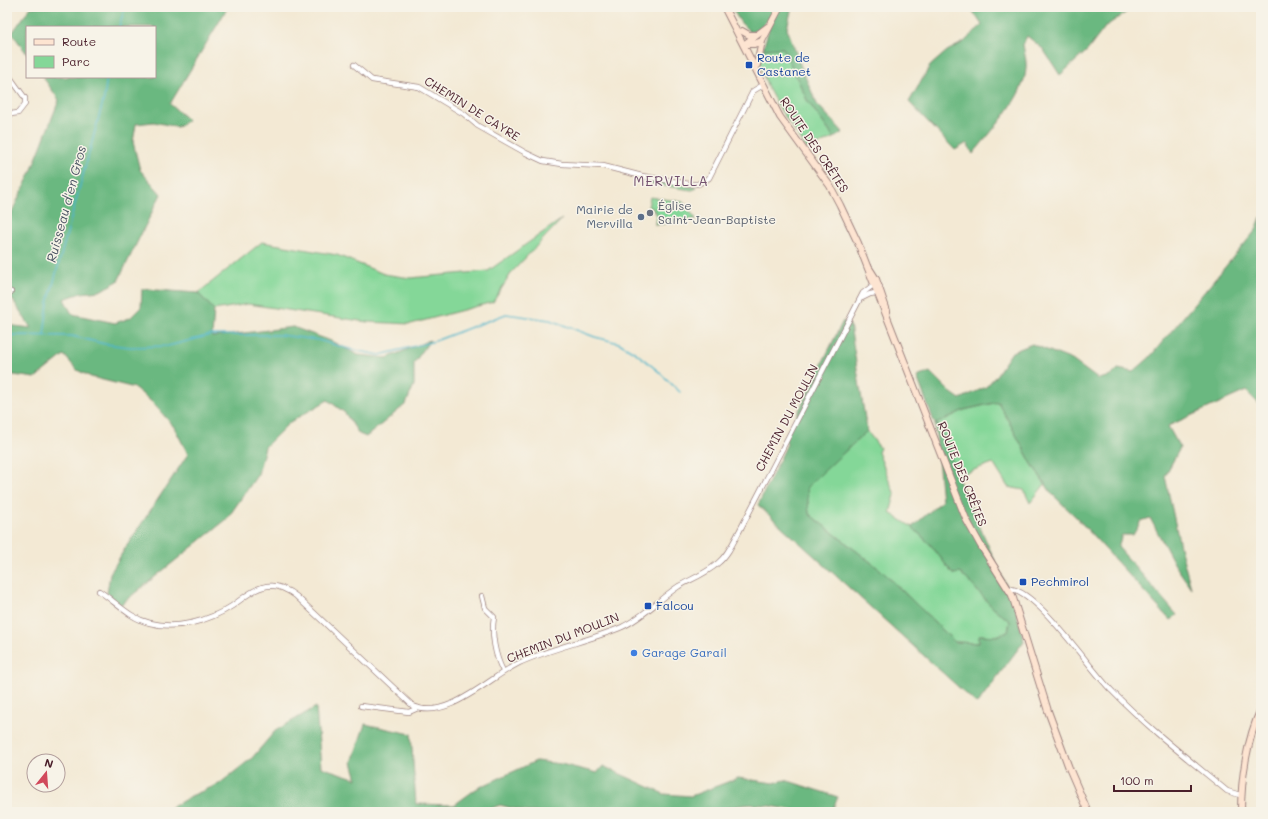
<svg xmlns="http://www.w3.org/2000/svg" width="1268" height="819" font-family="Mali,sans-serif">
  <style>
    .green { fill: #84d798; stroke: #677b62 }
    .forest { fill: #6bb880; stroke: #5a6c56 }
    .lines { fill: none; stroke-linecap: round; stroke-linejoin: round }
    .stream { stroke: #4db6cb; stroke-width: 1.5 }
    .street-casing { stroke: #9e8480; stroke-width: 6 }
    .secondary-casing { stroke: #9e8480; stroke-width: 8 }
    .street { stroke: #fff; stroke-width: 4.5 }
    .secondary { stroke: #fde4d1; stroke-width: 6 }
    .transit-dot { fill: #1a4fb4; stroke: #f7f3e8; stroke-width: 1.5 }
    .worship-dot { fill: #6b7280; stroke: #f7f3e8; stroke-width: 1.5 }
    .service-dot { fill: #5c6f8a; stroke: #f7f3e8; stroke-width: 1.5 }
    .shop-dot { fill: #3f7fe0; stroke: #f7f3e8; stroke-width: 1.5 }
    .labels { text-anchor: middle; stroke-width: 3; stroke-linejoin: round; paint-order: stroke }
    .transit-label { font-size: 12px; fill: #164399; stroke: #f7f3e8; text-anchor: start }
    .street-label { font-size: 12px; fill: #4a1f2b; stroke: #f7f3e8 }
    .worship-label { font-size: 12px; fill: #5b616d; stroke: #f7f3e8; text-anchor: start }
    .service-label { font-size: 12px; fill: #4e5e75; stroke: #f7f3e8; text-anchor: end }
    .shop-label { font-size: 12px; fill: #366cbe; stroke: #f7f3e8; text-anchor: start }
    .water-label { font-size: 13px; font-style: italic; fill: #4b5463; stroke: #f7f3e8 }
    .quarter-label { font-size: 14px; letter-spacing: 1px; fill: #72506e; stroke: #f7f3e8 }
  </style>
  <rect width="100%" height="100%" fill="#f7f3e8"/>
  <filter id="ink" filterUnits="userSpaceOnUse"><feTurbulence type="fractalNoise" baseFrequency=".025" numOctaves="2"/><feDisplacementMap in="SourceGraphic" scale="8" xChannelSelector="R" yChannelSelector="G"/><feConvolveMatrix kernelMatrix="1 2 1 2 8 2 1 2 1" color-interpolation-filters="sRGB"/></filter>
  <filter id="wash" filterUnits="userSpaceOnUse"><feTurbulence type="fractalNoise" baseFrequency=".012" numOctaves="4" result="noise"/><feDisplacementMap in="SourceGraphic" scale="16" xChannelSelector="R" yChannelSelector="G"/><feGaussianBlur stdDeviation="0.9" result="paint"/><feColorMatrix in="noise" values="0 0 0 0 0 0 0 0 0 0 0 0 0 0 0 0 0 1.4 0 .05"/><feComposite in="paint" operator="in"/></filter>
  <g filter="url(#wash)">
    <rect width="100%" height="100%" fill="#f3e9d4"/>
    <g class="green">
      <polygon points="783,48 807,100 834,138 807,149 778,106 768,88 760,65 763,49"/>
      <polygon points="645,180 695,187 697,188 692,190 646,183"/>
      <polygon points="650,197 683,202 696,219 655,225 656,211 653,211 653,208 648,207"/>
      <polygon points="562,219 512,272 493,302 411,324 367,322 248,304 214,310 198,293 262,242 337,255 384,274 410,278 488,271"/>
      <polygon points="998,402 1032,464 1045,484 1030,503 1024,490 1008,487 993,463 957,476 941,428 935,424 964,410"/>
      <polygon points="867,431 880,448 878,452 895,495 890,513 912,527 930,544 953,574 960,573 965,577 993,608 1010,621 1008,632 996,636 980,635 979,643 955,642 882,571 809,514 806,487"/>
    </g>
    <g class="forest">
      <polygon points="31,7 228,7 170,104 188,120 178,127 154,122 136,124 133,142 140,170 161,194 118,281 100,291 81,293 64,299 72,314 115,323 130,318 141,307 142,289 198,293 214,310 212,337 293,327 331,341 358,355 387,358 430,340 414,363 414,385 406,404 366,437 359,434 345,413 328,400 290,422 265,447 258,474 227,519 120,605 107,593 110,574 124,550 188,454 174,427 153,403 135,388 91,377 77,370 64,355 35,378 7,374 7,325 31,328 7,291 7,222 31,172 59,100 43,77 155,77 155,27 27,27 27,54 12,33"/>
      <polygon points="731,7 792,7 787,28 801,67 817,104 843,132 834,138 807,100 783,48 763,49 773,15 758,30 750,32 741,23"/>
      <path d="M970 7H1134L1106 26 1087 51 1060 75 1043 49 1027 36 1023 44C1024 52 1027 61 1026 69 1024 98 991 131 973 154L967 143 955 150 909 102 930 66 947 51 964 42 982 25Z"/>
      <polygon points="1261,217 1261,406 1246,391 1168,426 1180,448 1165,476 1181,551 1191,588 1175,565 1150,518 1141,521 1133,535 1122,535 1118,547 1177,615 1170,620 1076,517 1052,494 1032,464 998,402 964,410 936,424 941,427 957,476 1014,603 1024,641 977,704 758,505 787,444 785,439 843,321 850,325 867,431 807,487 809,514 882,571 955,642 979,643 979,635 996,636 1008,632 1010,621 993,608 965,577 960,573 953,574 930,544 912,527 942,501 935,424 917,377 930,372 950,392 960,399 986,387 995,377 1012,352 1032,344 1072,360 1098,379 1111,376 1118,369 1133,372 1149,358 1256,230"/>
      <path d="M316 707 321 767 357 779 352 762 365 724 411 734 416 804 454 805 476 789 536 761 561 764 597 773 603 766 664 794 691 796 738 778 774 783 785 780 838 797C836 800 835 805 833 808 822 819 778 806 763 805 745 803 729 807 712 812H527L500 805 482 812H164L191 796 219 784 252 758 275 731Z"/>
    </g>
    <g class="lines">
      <g class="stream">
        <polyline points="119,27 125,7"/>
        <polyline points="7,335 72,336 105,344 130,347 168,346 211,335 280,335 318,340 353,350 380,355 435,341 506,314 550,320 595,337 619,343 636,353 658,371 680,392"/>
        <polyline points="44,335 48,303 104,98 107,77"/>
      </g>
    </g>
  </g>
  <g filter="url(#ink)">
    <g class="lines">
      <g class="street-casing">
        <g id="street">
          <polyline points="354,65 372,80 419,87 464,114 478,126 526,153 543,161 562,164 603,166 642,176 689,184 698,184 709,178 753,91 763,85"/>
          <polyline points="7,73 25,98 25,104 18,113 11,114 7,111"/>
          <polyline points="7,291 11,292"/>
          <path d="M1009 589C1035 587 1092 672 1111 690 1145 725 1183 755 1221 786L1227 791 1240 795"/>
          <path d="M99 591C116 602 129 618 150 623 177 630 209 621 232 606 241 600 251 590 263 587 275 583 287 589 296 596L413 706C446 722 490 677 519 663 551 648 589 641 622 627 644 617 659 599 679 586 692 579 707 573 718 563 728 555 734 541 740 530L863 293 872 286 880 287 876 293 870 294 862 298"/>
          <path d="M482 596 485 608 494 617C491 634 495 656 503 671"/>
          <polyline points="361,706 409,712 418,708"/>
        </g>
      </g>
      <g class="secondary-casing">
        <g id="secondary">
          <polyline points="724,7 780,117 830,186 840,205 858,243 966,519 981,546 1012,595 1048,711 1069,768 1088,812"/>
          <polyline points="742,31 749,35 756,35"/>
          <polyline points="745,44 769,26"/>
          <polyline points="745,44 754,44 762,41"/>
          <polyline points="757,65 762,41 780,7"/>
          <polyline points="869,268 876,279 887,311"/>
          <path d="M1241 812C1241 779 1247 739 1261 709"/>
        </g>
      </g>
      <use href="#street" class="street"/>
      <use href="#secondary" class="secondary"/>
    </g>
  </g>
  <g class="transit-dot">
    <rect x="745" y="61" width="8" height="8" rx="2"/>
    <rect x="1019" y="578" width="8" height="8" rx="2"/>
    <rect x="644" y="602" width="8" height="8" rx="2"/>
  </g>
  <circle class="worship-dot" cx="650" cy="213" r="4"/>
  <circle class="service-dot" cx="641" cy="217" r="4"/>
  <circle class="shop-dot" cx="634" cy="653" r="4"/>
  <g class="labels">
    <g class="transit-label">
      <text x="757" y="62">Route de<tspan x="757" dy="14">Castanet</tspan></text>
      <text x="1031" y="586">Pechmirol</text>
      <text x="656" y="610">Falcou</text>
    </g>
    <g class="street-label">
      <text transform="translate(472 109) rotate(32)" y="4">CHEMIN DE CAYRE</text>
      <text transform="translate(814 145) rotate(56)" y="4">ROUTE DES CRÊTES</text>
      <text transform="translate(787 418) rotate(-62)" y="4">CHEMIN DU MOULIN</text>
      <text transform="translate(962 474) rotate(68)" y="4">ROUTE DES CRÊTES</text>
      <text transform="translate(563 638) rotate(-21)" y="4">CHEMIN DU MOULIN</text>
    </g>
    <g class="worship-label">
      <text x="658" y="210">Église<tspan x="658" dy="14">Saint-Jean-Baptiste</tspan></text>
    </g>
    <g class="service-label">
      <text x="633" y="214">Mairie de<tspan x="633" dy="14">Mervilla</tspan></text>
    </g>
    <g class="shop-label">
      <text x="642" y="657">Garage Garail</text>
    </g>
    <g class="water-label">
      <text transform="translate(66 204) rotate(-75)" y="5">Ruisseau d'en Gros</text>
    </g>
    <g class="quarter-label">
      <text x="671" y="186">MERVILLA</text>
    </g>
  </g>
  <rect width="1268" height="819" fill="none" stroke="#f7f3e8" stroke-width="24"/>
  <rect x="26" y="26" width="130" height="52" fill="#f7f3e8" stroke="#b29e9c"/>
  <rect x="34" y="39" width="20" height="6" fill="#fde4d1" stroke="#b29e9c"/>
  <text x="62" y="46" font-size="12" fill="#4a1f2b">Route</text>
  <rect x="34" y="56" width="20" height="12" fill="#84d798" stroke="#b29e9c"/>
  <text x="62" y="66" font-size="12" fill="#4a1f2b">Parc</text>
  <g transform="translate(46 773) rotate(17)"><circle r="19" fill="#f7f3e8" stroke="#b29e9c"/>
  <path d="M0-3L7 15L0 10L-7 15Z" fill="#d1495b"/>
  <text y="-6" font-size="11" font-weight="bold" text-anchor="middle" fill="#4a1f2b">N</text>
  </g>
  <path d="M1114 785v6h77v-6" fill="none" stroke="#4a1f2b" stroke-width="2"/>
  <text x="1120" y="785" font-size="12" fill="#4a1f2b" stroke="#f7f3e8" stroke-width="3" paint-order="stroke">100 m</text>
</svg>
